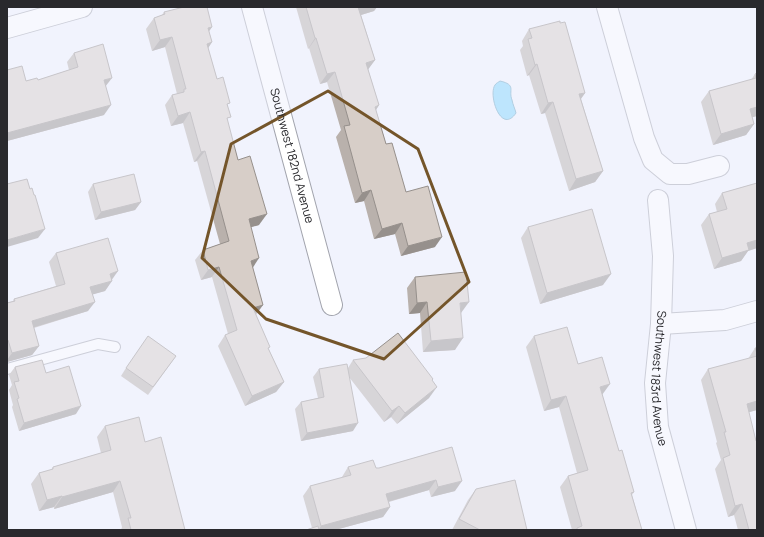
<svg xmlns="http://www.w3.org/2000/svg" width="764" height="537" font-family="Manrope,sans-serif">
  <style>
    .water { fill: #7fd6fd; stroke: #65a2bf }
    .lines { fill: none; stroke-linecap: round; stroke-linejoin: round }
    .service-casing { stroke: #a2a4ad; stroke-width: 12 }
    .minor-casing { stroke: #a2a4ad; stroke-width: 22 }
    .service { stroke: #fff; stroke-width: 10 }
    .minor { stroke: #fff; stroke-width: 20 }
    .wall { fill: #b9b1ac }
    .shaded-wall { fill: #96908c }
    .building { fill: #d7cec8; stroke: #96908c }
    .marked { fill: none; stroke: #74552a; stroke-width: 3; stroke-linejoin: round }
    .labels { text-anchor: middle; stroke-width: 3; stroke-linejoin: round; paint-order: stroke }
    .street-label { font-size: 12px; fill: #29292d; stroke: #fff }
  </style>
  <rect width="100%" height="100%" fill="#f1f3fd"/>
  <path class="water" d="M500 81C517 85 508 90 512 100 513 105 515 109 516 113 501 135 488 95 495 85 496 83 499 82 500 81Z"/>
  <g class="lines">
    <g class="service-casing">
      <polyline id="service" points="7,369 98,344 115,347"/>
    </g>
    <g class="minor-casing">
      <g id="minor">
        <path id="s1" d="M252 7 332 305"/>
        <polyline points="607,7 644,138 653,160 670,174 688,174 719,166"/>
        <polyline points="7,28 82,7"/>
        <path id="s2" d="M658 200 663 256 661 324 655 383 658 427 686 530"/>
        <polyline points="661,324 725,320 757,311"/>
      </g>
    </g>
    <use href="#service" class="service"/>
    <use href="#minor" class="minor"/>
  </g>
  <g class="wall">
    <polygon points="296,7 377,7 374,11 361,15 375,60 368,69 379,105 376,110 386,144 406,192 435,247 401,256 395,234 374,239 364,201 355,203 336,137 341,130 327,82 320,84 309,48 308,49"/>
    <polygon points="164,12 212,27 209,31 212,42 208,48 217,79 228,106 227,122 238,160 259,225 251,227 252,267 263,305 256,315 269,350 284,382 276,392 245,406 218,346 225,335 228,334 212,277 201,280 195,260 203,250 220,244 197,161 194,162 183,123 171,126 165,105 172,95 177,94 165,47 152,51 146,29 154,18 162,15"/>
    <polygon points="560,23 585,93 581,99 603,171 595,182 569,191 545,113 541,114 529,75 527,76 520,50 523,46 522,41 529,29"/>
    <polygon points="74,53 106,86 104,115 7,141 26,81 38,80 69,70 67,62"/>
    <polygon points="757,73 757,116 752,117 754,124 746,135 713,145 701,102 709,91 751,80 755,74"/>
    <polygon points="757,183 757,248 748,251 741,261 714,269 701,225 709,214 717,212 715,204 722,193"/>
    <polygon points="93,184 141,202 135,210 95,220 88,192"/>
    <polygon points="528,227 603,285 540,304 521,238"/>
    <polygon points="56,253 112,280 105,291 93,294 88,311 34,328 39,346 32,355 7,362 7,303 13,301 14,299 56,286 49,262"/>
    <polygon points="415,277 461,313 455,350 423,352 420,313 409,314 407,288"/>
    <polygon points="534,336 578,364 602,394 619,451 634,492 632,495 642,530 572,530 560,487 568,476 577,473 559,407 544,411 526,347"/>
    <polygon points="755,348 757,348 757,410 749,412 757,530 738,530 734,515 728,517 715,469 721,460 716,443 717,442 701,380 708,369 748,359"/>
    <polygon points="176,356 148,395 121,376 126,368"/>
    <polygon points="353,360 433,379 432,380 429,398 397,424 391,417 384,422 349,377 353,431 301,441 295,409 301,402 318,398 313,377 319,369 348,368"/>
    <polygon points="15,367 46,373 76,414 19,431 12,407 13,405 9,390 12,385 9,375"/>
    <polygon points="105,426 145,442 185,530 121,530 122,527 113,492 54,509 54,507 39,511 31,484 39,473 51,470 53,467 101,453 97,437"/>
    <polygon points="452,447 455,491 431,497 429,490 389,502 390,507 383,517 335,530 306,530 312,528 303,496 310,486 342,478 342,477 348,467 379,468"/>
    <polygon points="476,489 527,530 452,530 468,500"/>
  </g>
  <g class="shaded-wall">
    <polygon points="358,7 377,7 374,11 351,18"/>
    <polygon points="212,27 205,37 208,28"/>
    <polygon points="172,37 165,47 152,51 160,40"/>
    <polygon points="315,38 316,38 309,48 308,49"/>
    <polygon points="212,42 205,53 207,44"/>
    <polygon points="375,60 367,71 366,63"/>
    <polygon points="537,64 529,75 527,76 535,65"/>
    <polygon points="335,72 327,82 320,84 327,74"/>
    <polygon points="112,78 105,87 104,80"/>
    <polygon points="585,93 577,104 579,94"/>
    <polygon points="553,102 545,113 541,114 548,103"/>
    <polygon points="111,105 104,115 7,141 7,133"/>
    <polygon points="379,105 372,116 375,107"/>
    <polygon points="757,107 757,116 742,120 750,109"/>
    <polygon points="190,112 183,123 171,126 178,116"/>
    <polygon points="754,124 746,135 713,145 721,134"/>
    <polygon points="205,151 197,161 194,162 201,152"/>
    <polygon points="603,171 595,182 569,191 576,179"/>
    <polygon points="371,190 364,201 355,203 362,193"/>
    <polygon points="141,202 135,210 95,220 101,212"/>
    <polygon points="267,214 259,225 241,230 249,219"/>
    <polygon points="402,223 395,234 374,239 382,229"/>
    <polygon points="45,229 38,238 7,247 7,240"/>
    <polygon points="442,237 435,247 401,256 408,246"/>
    <polygon points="757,240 757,248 748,251 741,261 714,269 722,258 747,243"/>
    <polygon points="259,258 252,269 251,261"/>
    <polygon points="219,267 212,277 201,280 208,270"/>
    <polygon points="118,271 111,281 110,274"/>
    <polygon points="611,274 603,285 540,304 547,293"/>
    <polygon points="112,281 105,291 84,297 90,287"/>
    <polygon points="95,302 88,311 25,330 32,321"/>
    <polygon points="427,302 420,313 409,314 417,303"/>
    <polygon points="469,302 461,313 460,303"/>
    <polygon points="263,305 255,315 253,308"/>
    <polygon points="463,338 455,350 423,352 431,341"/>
    <polygon points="39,346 32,355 7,362 7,360 12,353"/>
    <polygon points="284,382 276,392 245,406 252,396"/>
    <polygon points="610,384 602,395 600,387"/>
    <polygon points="437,387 429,398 397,424 405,413"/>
    <polygon points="566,396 559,407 544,411 551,400"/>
    <polygon points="757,401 757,410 739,415 747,404"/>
    <polygon points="81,406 76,414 19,431 24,423"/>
    <polygon points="399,406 391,417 384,422 392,411"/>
    <polygon points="358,423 353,431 301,441 307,433"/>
    <polygon points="436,480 429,490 380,504 386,494"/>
    <polygon points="120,481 113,492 54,509 62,497"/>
    <polygon points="462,481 455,491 431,497 438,487"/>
    <polygon points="62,496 54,507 39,511 47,500"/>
    <polygon points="742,504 734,515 728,517 735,506"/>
    <polygon points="390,507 383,517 335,530 318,530 321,526"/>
  </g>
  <g class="building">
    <polygon points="184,7 207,7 212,27 208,28 212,42 207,44 217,79 223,77 230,103 227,104 231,117 227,118 238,160 250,156 267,214 249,219 259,258 251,261 263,305 253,308 270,347 268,348 284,382 252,396 225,335 237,330 219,267 208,270 203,250 229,241 205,151 201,152 190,112 178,116 172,95 184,92 184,89 186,89 172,37 160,40 154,18 165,14 164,12"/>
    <polygon points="306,7 360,7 358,7 375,60 366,63 379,105 375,107 386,144 392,143 406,192 428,186 442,237 408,246 402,223 382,229 371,190 362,193 344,126 350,125 335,72 327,74 316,38 315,38"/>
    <polygon points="560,21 560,23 565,22 585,93 579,94 603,171 576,179 553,102 548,103 537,64 535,65 528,39 532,38 529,29"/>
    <polygon points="103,44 112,78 104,80 111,105 7,133 7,70 22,66 26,81 37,78 38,80 78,67 74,53"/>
    <polygon points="757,73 757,107 750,109 754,124 721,134 709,91 756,78 755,74"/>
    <polygon points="134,174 141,202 101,212 93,184"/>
    <polygon points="27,179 30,189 32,188 34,195 35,195 45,229 7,240 7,184"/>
    <polygon points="757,183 757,240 747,243 749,250 722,258 709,214 727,209 722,193"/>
    <polygon points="592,209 611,274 547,293 528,227"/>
    <polygon points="108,238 118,271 110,274 112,281 90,287 95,302 32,321 39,346 12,353 8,340 7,340 7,303 15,301 14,299 65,284 56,253"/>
    <polygon points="466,272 469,302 460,303 463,338 431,341 427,302 417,303 415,277"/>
    <polygon points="567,327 578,364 602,357 610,384 600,387 619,451 622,450 634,492 631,493 642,530 577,530 577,528 582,526 568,476 588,470 566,396 551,400 534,336"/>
    <polygon points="398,333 433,379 432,380 437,387 405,413 399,406 392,411 353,360 366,358"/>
    <polygon points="148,336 176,356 153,387 126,368"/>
    <polygon points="755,348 757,348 757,354"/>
    <polygon points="757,356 757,401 747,404 756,441 757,441 757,530 749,530 742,504 735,506 723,458 730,455 724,432 726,432 708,369"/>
    <polygon points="42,360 46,373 69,366 81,406 24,423 17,399 19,398 14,382 19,381 15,367"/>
    <polygon points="347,364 358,423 307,433 301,402 324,397 319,369"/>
    <polygon points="139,417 145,442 161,437 185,530 131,530 128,518 131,518 120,481 62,497 62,496 47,500 39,473 53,469 53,467 111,450 105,426"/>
    <polygon points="452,447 462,481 438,487 436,480 386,494 390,507 321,526 310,486 351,475 348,467 373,460 376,468 379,468"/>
    <polygon points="515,480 527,530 480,530 459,519 476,489"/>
    <polygon points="318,526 319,530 306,530"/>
  </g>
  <path d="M0 0H764V537H0ZM328 91 418 149 469 282 384 359 266 319 202 258 231 144Z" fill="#f1f3fd" fill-opacity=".55" fill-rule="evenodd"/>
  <path class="marked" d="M328 91 418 149 469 282 384 359 266 319 202 258 231 144Z"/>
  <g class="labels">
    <g class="street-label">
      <text dy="4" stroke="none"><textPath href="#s1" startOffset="154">Southwest 182nd Avenue</textPath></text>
      <text dy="4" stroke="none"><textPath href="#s2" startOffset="179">Southwest 183rd Avenue</textPath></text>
    </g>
  </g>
  <rect width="764" height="537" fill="none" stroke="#29292d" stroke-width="16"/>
</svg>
